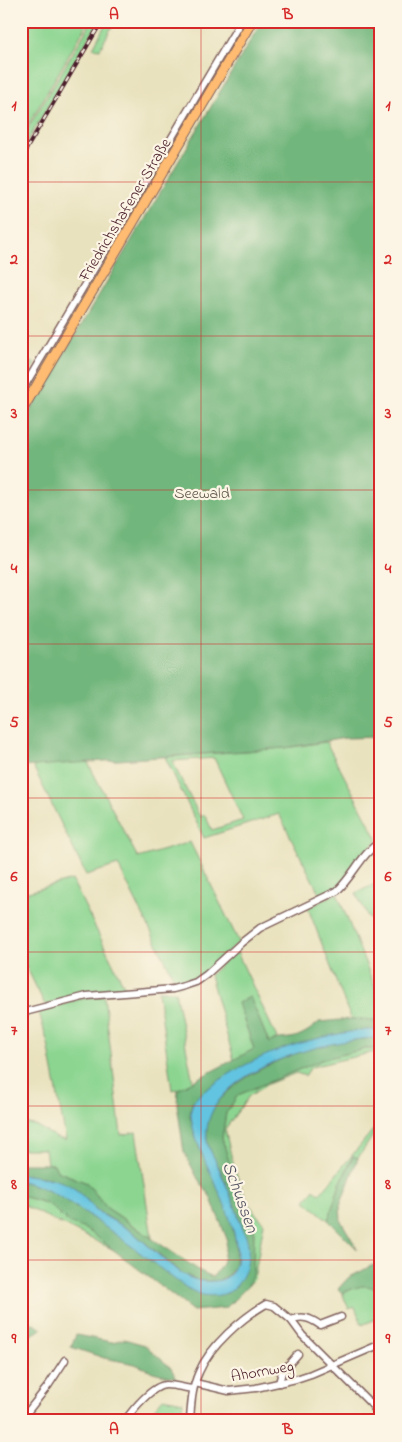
<svg xmlns="http://www.w3.org/2000/svg" width="402" height="1442" font-family="'Indie Flower',sans-serif">
  <style>
    .green { fill: #8cd591; stroke: #6b7a5e; fill-rule: evenodd }
    .forest { fill: #71b67b; stroke: #5e6a53 }
    .water { fill: #62c4e0; stroke: #567286 }
    .lines { fill: none; stroke-linecap: round; stroke-linejoin: round }
    .minor-casing { stroke: #82635e; stroke-width: 9 }
    .major-casing { stroke: #82635e; stroke-width: 11 }
    .minor { stroke: #fff; stroke-width: 6 }
    .major { stroke: #febb71; stroke-width: 9 }
    .rail-casing { stroke: #4a1f2b; stroke-width: 4 }
    .rail { stroke: #fcf5e5; stroke-width: 2; stroke-dasharray: 5.5; stroke-linecap: butt }
    .grid { fill: none; stroke: #d62828; stroke-width: 1; stroke-opacity: 0.55 }
    .labels { text-anchor: middle; stroke-width: 4.5; stroke-linejoin: round; paint-order: stroke }
    .street-label { font-size: 16px; fill: #4a1f2b; stroke: #fcf5e5 }
    .park-label { font-size: 16px; fill: #5e564a; stroke: #fcf5e5 }
    .water-label { font-size: 18px; font-style: italic; fill: #515161; stroke: #fcf5e5 }
    .neatline { fill: none; stroke: #d62828; stroke-width: 2 }
    .grid-label { font-size: 16px; text-anchor: middle; font-weight: bold; fill: #d62828 }
  </style>
  <rect width="100%" height="100%" fill="#fcf5e5"/>
  <filter id="ink" filterUnits="userSpaceOnUse"><feTurbulence type="fractalNoise" baseFrequency=".02" numOctaves="2"/><feDisplacementMap in="SourceGraphic" scale="10" xChannelSelector="R" yChannelSelector="G"/><feConvolveMatrix kernelMatrix="1 2 1 2 8 2 1 2 1" color-interpolation-filters="sRGB"/></filter>
  <filter id="wash" filterUnits="userSpaceOnUse"><feTurbulence type="fractalNoise" baseFrequency=".0096" numOctaves="4" result="noise"/><feDisplacementMap in="SourceGraphic" scale="20" xChannelSelector="R" yChannelSelector="G"/><feGaussianBlur stdDeviation="1.12" result="paint"/><feColorMatrix in="noise" values="0 0 0 0 0 0 0 0 0 0 0 0 0 0 0 0 0 1.4 0 .05"/><feComposite in="paint" operator="in"/></filter>
  <g filter="url(#wash)">
    <rect width="100%" height="100%" fill="#e9e2be"/>
    <g class="green">
      <polygon points="21,21 89,21 21,137"/>
      <polygon points="92,21 99,21 21,152 21,140"/>
      <polygon points="107,21 115,21 100,49 93,48"/>
      <polygon points="21,356 35,364 24,381 21,380"/>
      <path d="M326 742 378 840 361 856 349 875 334 890 321 897 279 814 204 838 165 757 285 748ZM214 758 243 820 212 830 205 815 200 817 172 761Z"/>
      <polygon points="87,761 138,858 190,842 239,942 196,979 178,986 118,865 86,875 33,766"/>
      <polygon points="72,880 126,990 45,1005 21,956 21,894"/>
      <polygon points="381,881 381,914 369,919 356,893"/>
      <polygon points="337,893 379,997 381,997 381,1020 351,1019 308,908"/>
      <polygon points="236,950 277,1038 269,1043 250,997 238,1003 254,1049 234,1060 210,975"/>
      <polygon points="158,991 175,991 193,1082 178,1089 172,1090"/>
      <polygon points="104,996 121,1135 136,1132 152,1238 107,1208 87,1183 57,1171 54,1164 47,1164 45,1149 21,1149 21,1122 37,1126 57,1138 66,1140 48,1044 39,1012 77,1000"/>
      <path d="M365 1049H381V1052L370 1053 311 1067 305 1076 296 1073 268 1084 249 1096 225 1129C232 1161 240 1199 264 1223L254 1279 248 1286 253 1272 254 1224 232 1171 222 1138 226 1113 238 1095 324 1059Z"/>
      <polygon points="381,1124 381,1129 376,1131 358,1158 353,1156 340,1184 328,1220 305,1201 314,1189 320,1194 372,1131"/>
      <polygon points="21,1196 49,1204 66,1221 89,1231 114,1250 21,1204"/>
      <polygon points="363,1285 371,1286 377,1290 381,1290 381,1317 362,1325 355,1307 349,1309 342,1293"/>
      <polygon points="163,1398 183,1402 183,1421 144,1421"/>
    </g>
    <g class="forest">
      <polygon points="262,21 381,21 381,737 345,738 285,748 21,767 21,426"/>
      <path d="M250 997 269 1043C277 1038 281 1039 290 1038 300 1037 312 1029 319 1022L351 1019 381 1020V1030H361L223 1078 203 1093 192 1103 190 1116 199 1147 229 1213 236 1243 235 1267 227 1276 217 1281H200L183 1274 131 1231 99 1212 74 1188 49 1178 21 1174V1164H54L57 1171 87 1183 107 1208 200 1271 213 1277 222 1264 227 1239 210 1196 198 1179 184 1152 177 1104 178 1089 254 1049 238 1003Z"/>
      <path d="M381 1038V1049H365L324 1059 238 1095 226 1113 222 1138 232 1171 254 1224 253 1272 248 1286 226 1308 193 1311 89 1231 66 1221 49 1204 21 1196V1181L48 1189 112 1231 180 1283 200 1294 228 1293 248 1244C240 1219 230 1194 220 1169 216 1161 209 1151 207 1142 197 1094 270 1062 305 1050 325 1043 360 1038 381 1038Z"/>
      <polygon points="353,1156 358,1158 340,1206 341,1221 358,1250 328,1220 340,1184"/>
      <path d="M373 1265 381 1270V1290H377C365 1282 355 1288 342 1293L338 1289 348 1278Z"/>
      <polygon points="21,1316 42,1329 21,1341"/>
      <polygon points="76,1335 112,1342 124,1339 145,1345 171,1368 176,1378 153,1372 135,1364 104,1358 71,1347"/>
    </g>
    <path class="water" d="M361 1030H381V1038C328 1038 201 1071 207 1139 207 1147 214 1156 217 1164 226 1184 235 1205 242 1227 244 1233 248 1239 248 1245 250 1262 244 1282 229 1292 222 1296 207 1297 199 1294 182 1287 167 1273 152 1262 129 1244 106 1227 82 1211 61 1197 46 1187 21 1181V1174C39 1177 61 1178 75 1189 84 1196 91 1206 100 1213 110 1220 123 1225 132 1232 149 1245 164 1262 182 1273 191 1280 203 1282 214 1281 259 1278 225 1204 215 1183 207 1165 186 1124 192 1105 194 1098 204 1091 210 1087 257 1053 304 1039 361 1030Z"/>
  </g>
  <g filter="url(#ink)">
    <g class="lines">
      <g class="minor-casing">
        <g id="minor">
          <polyline points="21,392 241,21"/>
          <path d="M21 1013 87 996 173 989 184 986 196 982 206 975 241 943 260 928 337 891C354 875 361 854 381 841"/>
          <path d="M291 1320C302 1315 310 1318 320 1325L341 1317"/>
          <polyline points="195,1383 229,1391 256,1388 296,1379 311,1374 381,1344"/>
          <polyline points="279,1383 282,1372 298,1354"/>
          <polyline points="21,1420 48,1386 65,1360"/>
          <path d="M125 1421C132 1410 153 1385 166 1385 175 1385 184 1388 193 1389"/>
          <path d="M190 1421C191 1404 192 1387 199 1372 210 1346 242 1318 266 1304L274 1306 291 1320 302 1335 372 1405 381 1419"/>
        </g>
      </g>
      <g class="major-casing">
        <polyline id="major" points="21,412 252,21"/>
      </g>
      <use href="#minor" class="minor"/>
      <use href="#major" class="major"/>
      <g class="rail-casing">
        <polyline id="rail" points="21,158 102,21"/>
      </g>
      <use href="#rail" class="rail"/>
    </g>
  </g>
  <path class="grid" d="M201 21V1421M21 182H381M21 336H381M21 490H381M21 644H381M21 798H381M21 952H381M21 1106H381M21 1260H381"/>
  <g class="labels">
    <g class="street-label">
      <text transform="translate(124 209) rotate(-59)" y="6">Friedrichshafener Straße</text>
      <text transform="translate(262 1370) rotate(-10)" y="6">Ahornweg</text>
    </g>
    <g class="park-label">
      <text x="202" y="498">Seewald</text>
    </g>
    <g class="water-label">
      <text transform="translate(241 1197) rotate(70)" y="6">Schussen</text>
    </g>
  </g>
  <rect width="402" height="1442" fill="none" stroke="#fcf5e5" stroke-width="55"/>
  <rect x="28" y="28" width="346" height="1386" class="neatline"/>
  <g class="grid-label">
    <text x="114" y="19">A</text>
    <text x="288" y="19">B</text>
    <text x="14" y="110">1</text>
    <text x="388" y="110">1</text>
    <text x="14" y="264">2</text>
    <text x="388" y="264">2</text>
    <text x="14" y="418">3</text>
    <text x="388" y="418">3</text>
    <text x="14" y="573">4</text>
    <text x="388" y="573">4</text>
    <text x="14" y="727">5</text>
    <text x="388" y="727">5</text>
    <text x="14" y="881">6</text>
    <text x="388" y="881">6</text>
    <text x="14" y="1035">7</text>
    <text x="388" y="1035">7</text>
    <text x="14" y="1189">8</text>
    <text x="388" y="1189">8</text>
    <text x="14" y="1343">9</text>
    <text x="388" y="1343">9</text>
    <text x="114" y="1434">A</text>
    <text x="288" y="1434">B</text>
  </g>
</svg>
